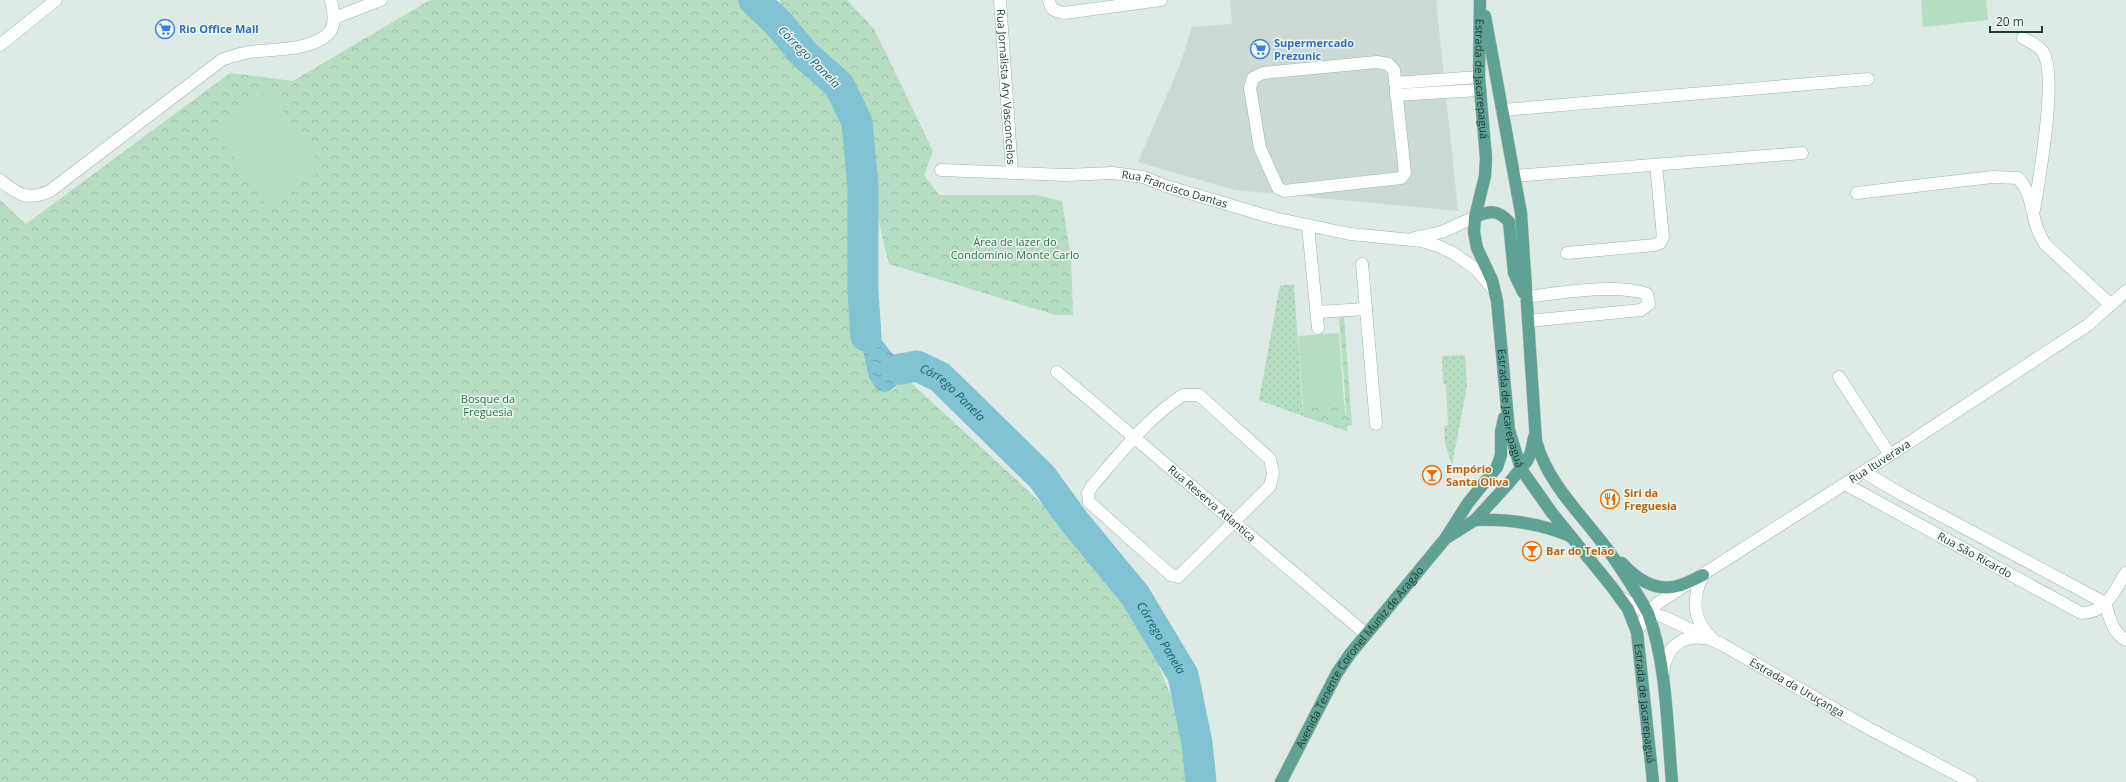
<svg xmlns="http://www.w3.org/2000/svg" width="2126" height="782" font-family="'Open Sans',sans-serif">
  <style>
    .built { fill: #cbdad4 }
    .grass { fill: url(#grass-dots) }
    .forest { fill: url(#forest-crowns) }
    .pitch { fill: #b4ddc1 }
    .water { fill: url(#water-ripples) }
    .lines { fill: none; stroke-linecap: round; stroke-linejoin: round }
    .river { stroke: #81c3d3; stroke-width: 31 }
    .minor-casing { stroke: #a0b2ac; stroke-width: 13 }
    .major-casing { stroke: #bcc4c2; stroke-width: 13 }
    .minor { stroke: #fff; stroke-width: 12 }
    .major { stroke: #5fa294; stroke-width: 12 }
    .labels { text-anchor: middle; stroke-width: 3; stroke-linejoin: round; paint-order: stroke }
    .shop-label { font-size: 11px; font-weight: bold; fill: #366cbe; stroke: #edf7f2; text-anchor: start }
    .street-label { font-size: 11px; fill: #1e3a33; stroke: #edf7f2 }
    .park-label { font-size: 11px; fill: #267247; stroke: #edf7f2 }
    .food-label { font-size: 11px; font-weight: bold; fill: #c56008; stroke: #edf7f2; text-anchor: start }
    .water-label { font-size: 12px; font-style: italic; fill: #166378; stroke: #edf7f2 }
  </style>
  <defs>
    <pattern id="grass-dots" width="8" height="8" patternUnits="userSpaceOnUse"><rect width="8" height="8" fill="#b4ddc1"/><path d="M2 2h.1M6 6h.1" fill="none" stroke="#9abea6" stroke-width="1.8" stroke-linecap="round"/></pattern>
    <pattern id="forest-crowns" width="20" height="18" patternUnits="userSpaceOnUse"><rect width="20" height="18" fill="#b4ddc1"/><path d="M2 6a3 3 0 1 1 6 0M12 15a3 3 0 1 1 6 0" fill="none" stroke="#9abea6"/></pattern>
    <pattern id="water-ripples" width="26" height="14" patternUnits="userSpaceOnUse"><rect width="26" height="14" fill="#81c3d3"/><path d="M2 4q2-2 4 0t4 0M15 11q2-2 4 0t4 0" fill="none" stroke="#699fac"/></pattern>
  </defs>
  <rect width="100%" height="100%" fill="#ddeae5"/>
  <polygon class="built" points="1230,0 1436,0 1458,211 1235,190 1138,162 1180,65 1192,27 1232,24"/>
  <g class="grass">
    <polygon points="1280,285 1294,285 1303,416 1259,400"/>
    <polygon points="1465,355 1467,386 1452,465 1445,443 1444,426 1448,425 1446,384 1443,384 1442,356"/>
  </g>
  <g class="forest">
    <polygon points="430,0 739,0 837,106 856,155 853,305 892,391 905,377 1065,525 1142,622 1186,735 1190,782 0,782 0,200 26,224 230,73 293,81"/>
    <polygon points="780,0 847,0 874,29 933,151 924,175 939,195 1036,195 1062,201 1071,259 1073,315 1056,315 889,264 866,169 826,72 781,11"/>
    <polygon points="1344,317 1352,425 1347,426 1347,431 1303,416 1303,406 1344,403 1347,420 1339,318"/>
  </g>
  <g class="pitch">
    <polygon points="1921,0 1986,0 1988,20 1923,27"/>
    <polygon points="269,90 323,169 267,207 213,128"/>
    <polygon points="1339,333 1344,403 1303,406 1298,336"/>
  </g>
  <path class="water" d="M863 292 871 326 890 351 897 357 925 362 933 367 940 377 917 371C898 376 886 412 869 377L853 305Z"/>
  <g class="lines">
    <g class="river">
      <polyline points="754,0 779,24 804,54 839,85 857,122 863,187 863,292 866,336"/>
      <path id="s1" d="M900 369 917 366 940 377 1042 477 1074 521 1135 595 1183 675 1197 743 1201 782"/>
    </g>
    <g class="minor-casing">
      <g id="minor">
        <path id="s2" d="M1000 0 1012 173"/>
        <path d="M1049 0C1051 10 1054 11 1064 13L1161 0"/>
        <polyline points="334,18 381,0"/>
        <path d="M2023 38C2030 42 2038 45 2043 52 2058 76 2039 180 2034 210"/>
        <polyline points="0,45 56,0"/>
        <polygon points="1377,62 1388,64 1394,70 1405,173 1401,178 1284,191 1278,188 1260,148 1250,88 1253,78 1263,73"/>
        <polyline points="1395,83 1479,77"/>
        <polyline points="1396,95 1480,90"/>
        <polyline points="1502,110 1868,79"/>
        <path id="s3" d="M941 170 1065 175 1113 173 1143 177 1166 186 1274 218 1350 234 1422 241 1438 246 1453 253 1476 269 1494 290"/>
        <polyline points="1514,176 1802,153"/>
        <path d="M0 180C18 195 28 201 50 191L223 59C232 57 241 53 250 52 271 49 318 51 331 30 336 22 333 9 331 0"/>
        <path d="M1857 193 1992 177 2018 178C2036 197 2029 221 2045 244L2111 305"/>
        <polyline points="1308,226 1318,328"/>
        <polyline points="1414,238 1442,232 1475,217"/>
        <polyline points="1567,253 1655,245 1660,243 1663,237 1656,165"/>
        <polyline points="1362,264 1376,424"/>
        <path d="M1526 297C1560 293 1616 283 1647 294L1649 304 1641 310 1528 321"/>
        <polyline points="1317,312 1366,309"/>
        <path id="s4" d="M1057 372 1366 634"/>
        <polyline points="1839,377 1890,455"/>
        <path d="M1183 395H1199L1270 459 1273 473 1270 486 1178 577 1171 575 1089 502 1088 493 1092 486C1120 454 1147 418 1183 395Z"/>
        <path d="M1864 472 1901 494 2105 603C2110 617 2112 633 2126 640"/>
        <path id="s5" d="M1845 484 2081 613C2107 613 2113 592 2126 573"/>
        <path d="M1703 575C1692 597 1692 620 1711 637"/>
        <path id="s6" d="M1621 598 1648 613 1664 617 1723 645 1868 728 1971 782"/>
        <path id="s7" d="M1637 632 1648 613 1658 603 1890 455 2088 325 2126 291"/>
        <path d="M1663 676C1664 651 1679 634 1704 638"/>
      </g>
    </g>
    <g class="major-casing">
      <g id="major">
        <path id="s8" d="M1480 0 1479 77 1486 158 1485 176 1475 217 1474 232 1477 248 1492 280 1497 301 1509 430 1521 469 1552 513 1612 587 1628 609 1637 632 1653 782"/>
        <path d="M1485 16 1521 213 1536 441C1547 481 1576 509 1601 541 1616 560 1636 591 1648 613 1667 664 1667 727 1672 782"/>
        <path d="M1475 217C1489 211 1498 209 1509 222L1514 273 1523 292"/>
        <path d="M1475 520C1507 519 1540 523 1570 536"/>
        <polyline points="1448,537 1475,520 1508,484 1527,461 1531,452 1534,437"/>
        <path d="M1622 563C1635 578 1655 592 1677 586 1686 584 1694 579 1703 575"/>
        <path id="s9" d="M1281 782 1337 673 1350 654 1445 539 1468 503 1497 467 1501 455V432L1504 418"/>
      </g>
    </g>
    <use href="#minor" class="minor"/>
    <use href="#major" class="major"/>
  </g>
  <defs>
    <g id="supermarket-ring" transform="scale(1)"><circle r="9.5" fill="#edf7f2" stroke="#3f7fe0" stroke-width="1.5"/><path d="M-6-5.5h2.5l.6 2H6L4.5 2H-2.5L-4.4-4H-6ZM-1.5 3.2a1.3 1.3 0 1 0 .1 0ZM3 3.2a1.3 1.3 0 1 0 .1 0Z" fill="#3f7fe0"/></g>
    <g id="bar-ring" transform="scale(1)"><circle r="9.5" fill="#edf7f2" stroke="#e8710a" stroke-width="1.5"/><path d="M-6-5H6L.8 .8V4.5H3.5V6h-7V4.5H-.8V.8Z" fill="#e8710a"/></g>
    <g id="restaurant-ring" transform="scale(1)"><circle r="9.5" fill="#edf7f2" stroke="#e8710a" stroke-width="1.5"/><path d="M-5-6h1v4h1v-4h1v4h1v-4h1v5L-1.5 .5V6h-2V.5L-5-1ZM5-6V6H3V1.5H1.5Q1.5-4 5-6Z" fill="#e8710a"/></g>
  </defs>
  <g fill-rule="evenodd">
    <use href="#supermarket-ring" x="165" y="29"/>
    <use href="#supermarket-ring" x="1260" y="49"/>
    <use href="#bar-ring" x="1432" y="475"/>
    <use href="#restaurant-ring" x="1610" y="499"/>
    <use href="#bar-ring" x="1532" y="551"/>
  </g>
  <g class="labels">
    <g class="shop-label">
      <text x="179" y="33">Rio Office Mall</text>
      <text x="1274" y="47">Supermercado<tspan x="1274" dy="13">Prezunic</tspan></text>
    </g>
    <g class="street-label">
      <text dy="4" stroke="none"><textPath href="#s8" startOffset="79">Estrada de Jacarepaguá</textPath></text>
      <text dy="4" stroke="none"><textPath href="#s2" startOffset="87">Rua Jornalista Ary Vasconcelos</textPath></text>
      <text dy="4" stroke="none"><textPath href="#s3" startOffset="236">Rua Francisco Dantas</textPath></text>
      <text dy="4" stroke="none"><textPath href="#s8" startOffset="415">Estrada de Jacarepaguá</textPath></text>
      <text dy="4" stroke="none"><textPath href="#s7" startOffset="299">Rua Ituverava</textPath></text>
      <text dy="4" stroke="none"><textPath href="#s4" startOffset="203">Rua Reserva Atlantica</textPath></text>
      <text dy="4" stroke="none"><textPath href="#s5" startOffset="148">Rua São Ricardo</textPath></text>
      <text dy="4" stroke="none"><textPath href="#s9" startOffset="148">Avenida Tenente Coronel Muniz de Aragão</textPath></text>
      <text dy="4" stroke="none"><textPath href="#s6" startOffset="198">Estrada da Uruçanga</textPath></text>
      <text dy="4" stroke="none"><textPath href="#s8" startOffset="750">Estrada de Jacarepaguá</textPath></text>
    </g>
    <g class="park-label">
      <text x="1015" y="246">Área de lazer do<tspan x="1015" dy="13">Condomínio Monte Carlo</tspan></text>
      <text x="488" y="403">Bosque da<tspan x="488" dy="13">Freguesia</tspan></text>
    </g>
    <g class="food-label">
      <text x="1446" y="473">Empório<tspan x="1446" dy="13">Santa Oliva</tspan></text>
      <text x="1624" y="497">Siri da<tspan x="1624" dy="13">Freguesia</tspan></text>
      <text x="1546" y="555">Bar do Telão</text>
    </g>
    <g class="water-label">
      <text transform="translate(809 57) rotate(45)" y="4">Córrego Panela</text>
      <text dy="4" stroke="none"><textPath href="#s1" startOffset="62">Córrego Panela</textPath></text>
      <text dy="4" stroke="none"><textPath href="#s1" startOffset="386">Córrego Panela</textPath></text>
    </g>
  </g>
  <path d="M1990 26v6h52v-6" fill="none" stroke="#1e3a33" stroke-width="2"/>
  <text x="1996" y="26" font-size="12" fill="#1e3a33" stroke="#edf7f2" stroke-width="3" paint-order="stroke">20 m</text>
</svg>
